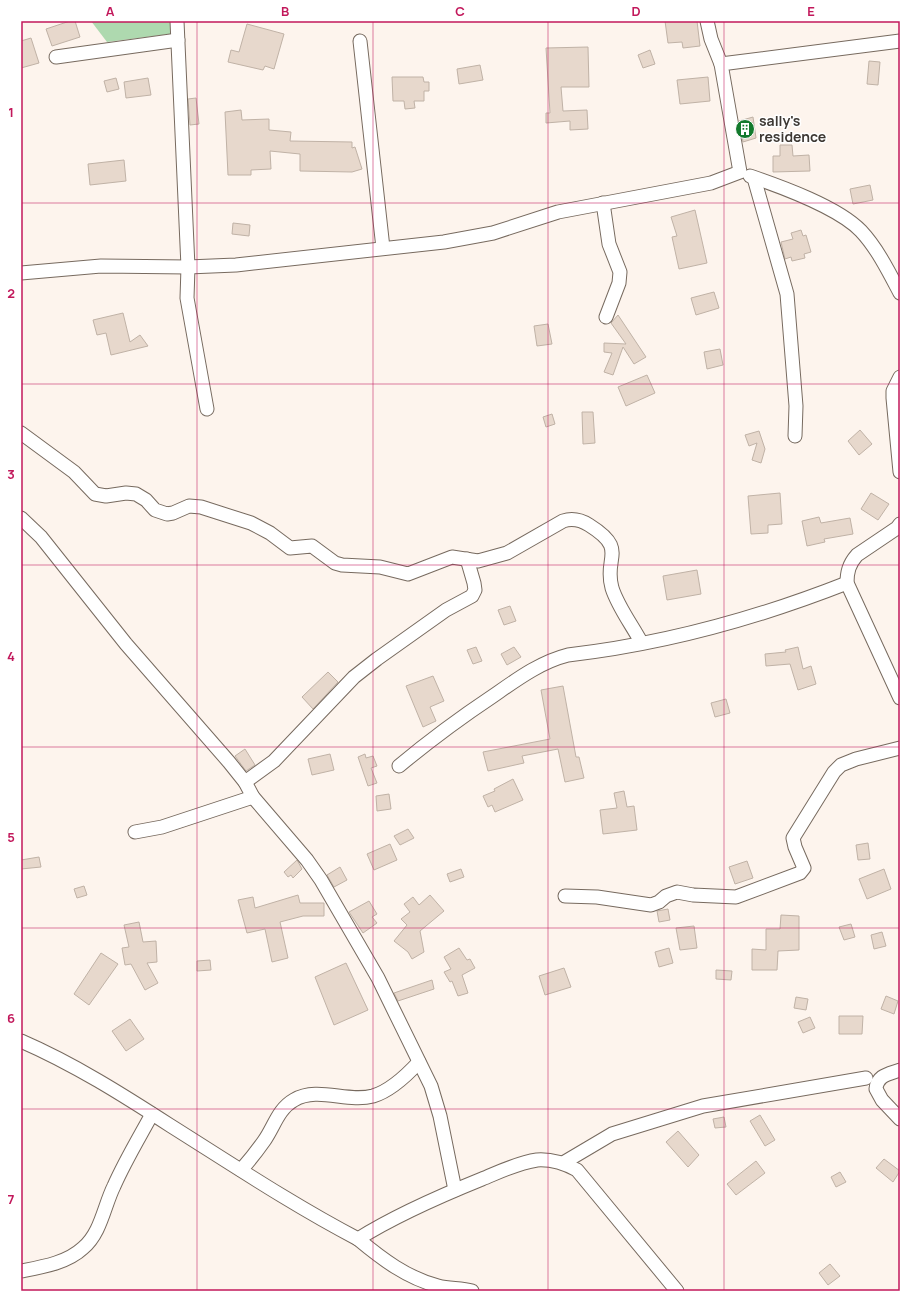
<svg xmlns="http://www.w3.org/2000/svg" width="921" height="1312" font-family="Manrope,sans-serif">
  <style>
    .green { fill: #aed9af }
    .building { fill: #e7d8cc; stroke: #c0b2a6 }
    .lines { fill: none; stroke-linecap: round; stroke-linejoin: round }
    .minor-casing { stroke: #776a5f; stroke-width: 15 }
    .minor { stroke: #fff; stroke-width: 13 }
    .grid { fill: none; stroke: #c2185b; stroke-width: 1; stroke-opacity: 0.55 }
    .labels { text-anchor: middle; stroke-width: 3; stroke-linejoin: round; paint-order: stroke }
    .poi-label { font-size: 14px; font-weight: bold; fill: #3d3833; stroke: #fff; text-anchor: start }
    .neatline { fill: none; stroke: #c2185b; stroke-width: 1.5 }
    .grid-label { font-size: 13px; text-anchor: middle; font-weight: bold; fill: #c2185b }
  </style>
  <rect width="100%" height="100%" fill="#fdf4ed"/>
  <polygon class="green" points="91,21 171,21 178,33 107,42"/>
  <g class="building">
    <polygon points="70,21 75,21 80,37 52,46 46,29"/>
    <polygon points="665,21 697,21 700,46 683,48 682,42 668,43"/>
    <polygon points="247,24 284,34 274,69 265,66 263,70 228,62 231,50 239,52"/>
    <polygon points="31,38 39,63 21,68 21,41"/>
    <polygon points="588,47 589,87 561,87 563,111 587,110 588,129 570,130 570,121 546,123 546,113 550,113 546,48"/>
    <polygon points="650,50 655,64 643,68 638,55"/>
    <polygon points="869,61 880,62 878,85 867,84"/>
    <polygon points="480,65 483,80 459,84 457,69"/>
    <polygon points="392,77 423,77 424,82 429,82 429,91 424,91 424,101 414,101 415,108 405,109 404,101 393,101"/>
    <polygon points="708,77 710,101 680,104 677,80"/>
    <polygon points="116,78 119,89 107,92 104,81"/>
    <polygon points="148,78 151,95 126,98 124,82"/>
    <polygon points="196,98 199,124 190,125 188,99"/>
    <polygon points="241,110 242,120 269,119 269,130 291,132 290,141 352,142 352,148 355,147 362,169 352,172 300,171 300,154 270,151 271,169 251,170 251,175 228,175 225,112"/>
    <polygon points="753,117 756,138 743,142 739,121"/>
    <polygon points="780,145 792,145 793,156 809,155 810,171 773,172 773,156 780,156"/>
    <polygon points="124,160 126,181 90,185 88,164"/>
    <polygon points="870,185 873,200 853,204 850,189"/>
    <polygon points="695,210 707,263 679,269 672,237 677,236 671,217"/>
    <polygon points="233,223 250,225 249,236 232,234"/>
    <polygon points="801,230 803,236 806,235 811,252 804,254 805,258 792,261 791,257 785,259 781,242 793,239 791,233"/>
    <polygon points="714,292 719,308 696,315 691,298"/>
    <polygon points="123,313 130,342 140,335 148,346 111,355 106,333 97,335 93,320"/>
    <polygon points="618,315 646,357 634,364 623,347 613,375 604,372 612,353 604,352 604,343 626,344 611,323"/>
    <polygon points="548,324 552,344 537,346 534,326"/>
    <polygon points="720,349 723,365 707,369 704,352"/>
    <polygon points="647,375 655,393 626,406 618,387"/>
    <polygon points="582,412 593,412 595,443 583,444"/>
    <polygon points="552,414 555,424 546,427 543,417"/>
    <polygon points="860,430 872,444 859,455 848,441"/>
    <polygon points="759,431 765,449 761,463 752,460 757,443 749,446 745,435"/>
    <polygon points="780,493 782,524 768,525 768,533 751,534 748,496"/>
    <polygon points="871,493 889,504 878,520 861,509"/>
    <polygon points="819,517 821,523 850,518 853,534 824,539 825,542 807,546 802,521"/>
    <polygon points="697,570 701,594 667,600 663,576"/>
    <polygon points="510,606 516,621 504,625 498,610"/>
    <polygon points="476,647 482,661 473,664 467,650"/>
    <polygon points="514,647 521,657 507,665 501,654"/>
    <polygon points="798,647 803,669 811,666 816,684 798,690 790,664 766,666 765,654 786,652 785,650"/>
    <polygon points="328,672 338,682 313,709 302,697"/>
    <polygon points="433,676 444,701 430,707 436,721 423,727 406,686"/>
    <polygon points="563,686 576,757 579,757 584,778 565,782 558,749 522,756 524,763 488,771 483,752 550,739 541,690"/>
    <polygon points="726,699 730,713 715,717 711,703"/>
    <polygon points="245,749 255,765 246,771 235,756"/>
    <polygon points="330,754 334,770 312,775 308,759"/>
    <polygon points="365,754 366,758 373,756 377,766 371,768 377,783 368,786 358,757"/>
    <polygon points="513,779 523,800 495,812 492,805 488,807 483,796 495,791 494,789"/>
    <polygon points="624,791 627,807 634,806 637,830 603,834 600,810 617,808 614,793"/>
    <polygon points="389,794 391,809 377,811 376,796"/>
    <polygon points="408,829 414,838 400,845 394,836"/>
    <polygon points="868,843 870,859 858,860 856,845"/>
    <polygon points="390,844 397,860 374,870 367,854"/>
    <polygon points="39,857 41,867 21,869 21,860"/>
    <polygon points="297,860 302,869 293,878 291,875 288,877 284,872"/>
    <polygon points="747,861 753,878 735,884 729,867"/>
    <polygon points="340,867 347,880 334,887 327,875"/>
    <polygon points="461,869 464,877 450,882 447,874"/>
    <polygon points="884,869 891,889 867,899 859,879"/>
    <polygon points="84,886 87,895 77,898 74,889"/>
    <polygon points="298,895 300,903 324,903 324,916 303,916 280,922 288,958 272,962 265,929 247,933 238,900 253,897 255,908"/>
    <polygon points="430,895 444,911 420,931 424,952 412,959 408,952 394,941 407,925 401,919 410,912 404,904 413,897 419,905"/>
    <polygon points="369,901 377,914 372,917 377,923 363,933 349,912"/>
    <polygon points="668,909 670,920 659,922 657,911"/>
    <polygon points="781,915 799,916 799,950 778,951 777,970 752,970 752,949 766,950 766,929 780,929"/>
    <polygon points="139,922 143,942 156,941 157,962 147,963 158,983 145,990 131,964 125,965 122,948 129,947 124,925"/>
    <polygon points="851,924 855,937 844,940 839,927"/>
    <polygon points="694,926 697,948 680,950 676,928"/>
    <polygon points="882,932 886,946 874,949 871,935"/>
    <polygon points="459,948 467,960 470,959 475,968 462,975 468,993 458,996 452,981 450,982 444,972 451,969 444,957"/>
    <polygon points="669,948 673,963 659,967 655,952"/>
    <polygon points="101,953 118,964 89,1005 74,994"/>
    <polygon points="210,960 211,970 197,971 197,961"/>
    <polygon points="346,963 368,1010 334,1025 315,977"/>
    <polygon points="564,968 571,987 545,995 539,976"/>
    <polygon points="716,970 732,971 731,980 716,979"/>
    <polygon points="432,980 434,989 398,1001 394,993"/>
    <polygon points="886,996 898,1001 894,1014 881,1009"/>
    <polygon points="796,997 808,999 806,1010 794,1008"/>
    <polygon points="839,1016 863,1016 862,1034 839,1034"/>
    <polygon points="810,1017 815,1028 803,1033 798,1022"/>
    <polygon points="130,1019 144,1039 126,1051 112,1031"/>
    <polygon points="760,1115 775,1140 765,1146 750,1121"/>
    <polygon points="724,1117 726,1127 715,1128 713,1119"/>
    <polygon points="678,1131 699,1155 688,1167 666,1142"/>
    <polygon points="884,1159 900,1171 893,1182 876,1168"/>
    <polygon points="756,1161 765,1173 736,1195 727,1184"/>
    <polygon points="840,1172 846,1182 836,1187 831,1177"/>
    <polygon points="830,1264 840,1276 828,1285 819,1273"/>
  </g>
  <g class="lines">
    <g class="minor-casing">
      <g id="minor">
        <polyline points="177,21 188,267 187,298 207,409"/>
        <polyline points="707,21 711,39 721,64"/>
        <polyline points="360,41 383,248"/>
        <polyline points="56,57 178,40"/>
        <path d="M750 176C782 187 838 207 861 231 877 248 889 272 900 293"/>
        <polyline points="754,178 787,294 796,406 795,436"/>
        <polyline points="603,203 609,244 620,272 619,283 606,317"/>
        <polyline points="21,273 101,266 188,267 236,265 444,242 493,233 558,212 711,183 740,172 721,64 900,41"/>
        <polyline points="900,377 893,391 893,398 900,472"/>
        <path d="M21 433 74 472 95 494 106 496 126 493 136 494 146 500 155 510 167 514 173 513 189 506 201 507 251 523 270 533 290 548 312 546 335 563 342 565 380 567 408 574 452 557 478 561 507 553 563 521C572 518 581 520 589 525 629 550 603 557 612 588 618 607 632 625 641 642"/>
        <polyline points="21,518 41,537 126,644 229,762 245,782 253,797 307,860 321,880 378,978 431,1086 440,1116 455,1190"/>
        <path d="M900 524 897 528 857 555C849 564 847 572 847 583L900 698"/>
        <path d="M399 766C429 741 460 718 493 696 516 680 540 662 568 655 664 644 758 618 847 583"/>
        <polyline points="245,782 274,761 354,677 377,659 446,610 472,596 475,590 474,583 467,559"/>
        <polyline points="135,832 162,827 253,797"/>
        <polyline points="565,896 597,897 651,905 659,902 666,896 677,892 693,895 736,897 800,873 804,868 795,847 793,838 834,772 841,765 856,759 900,748"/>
        <path d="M21 1041C74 1064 123 1095 171 1126 233 1165 293 1205 358 1239 396 1215 440 1196 482 1179 499 1172 517 1163 537 1160 552 1159 564 1163 577 1170L677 1291"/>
        <path d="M900 1070C889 1074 877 1075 876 1089L882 1100 900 1119"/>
        <polyline points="563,1163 612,1134 703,1106 866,1078"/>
        <path d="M241 1170C249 1161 257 1151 264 1141 274 1127 278 1109 294 1100 318 1086 347 1103 373 1096 390 1091 407 1075 419 1062"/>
        <path d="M358 1239C382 1259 407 1278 438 1286 449 1289 461 1288 472 1291"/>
        <path d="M21 1271C42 1267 67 1263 83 1248 101 1233 104 1206 114 1186 125 1161 139 1138 152 1114"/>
      </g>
    </g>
    <use href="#minor" class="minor"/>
  </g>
  <path class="grid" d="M197 21V1291M373 21V1291M548 21V1291M724 21V1291M21 203H900M21 384H900M21 565H900M21 747H900M21 928H900M21 1109H900"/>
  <defs>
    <g id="building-disc" transform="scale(1)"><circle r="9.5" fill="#137a2d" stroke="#fff"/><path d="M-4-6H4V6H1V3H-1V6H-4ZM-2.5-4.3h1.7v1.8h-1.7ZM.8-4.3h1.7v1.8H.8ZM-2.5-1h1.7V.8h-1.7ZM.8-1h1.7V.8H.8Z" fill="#fff"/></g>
  </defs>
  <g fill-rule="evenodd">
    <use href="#building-disc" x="745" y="129"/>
  </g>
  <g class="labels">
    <g class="poi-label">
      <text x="759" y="126">sally's<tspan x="759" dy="16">residence</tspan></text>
    </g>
  </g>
  <rect width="921" height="1312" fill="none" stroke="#ffffff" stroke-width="44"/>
  <rect x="22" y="22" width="877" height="1268" class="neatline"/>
  <g class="grid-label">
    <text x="110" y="16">A</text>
    <text x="285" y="16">B</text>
    <text x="460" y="16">C</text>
    <text x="636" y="16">D</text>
    <text x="811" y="16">E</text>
    <text x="11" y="117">1</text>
    <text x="11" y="298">2</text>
    <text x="11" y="479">3</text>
    <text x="11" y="661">4</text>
    <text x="11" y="842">5</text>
    <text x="11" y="1023">6</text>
    <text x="11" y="1204">7</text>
  </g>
</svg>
